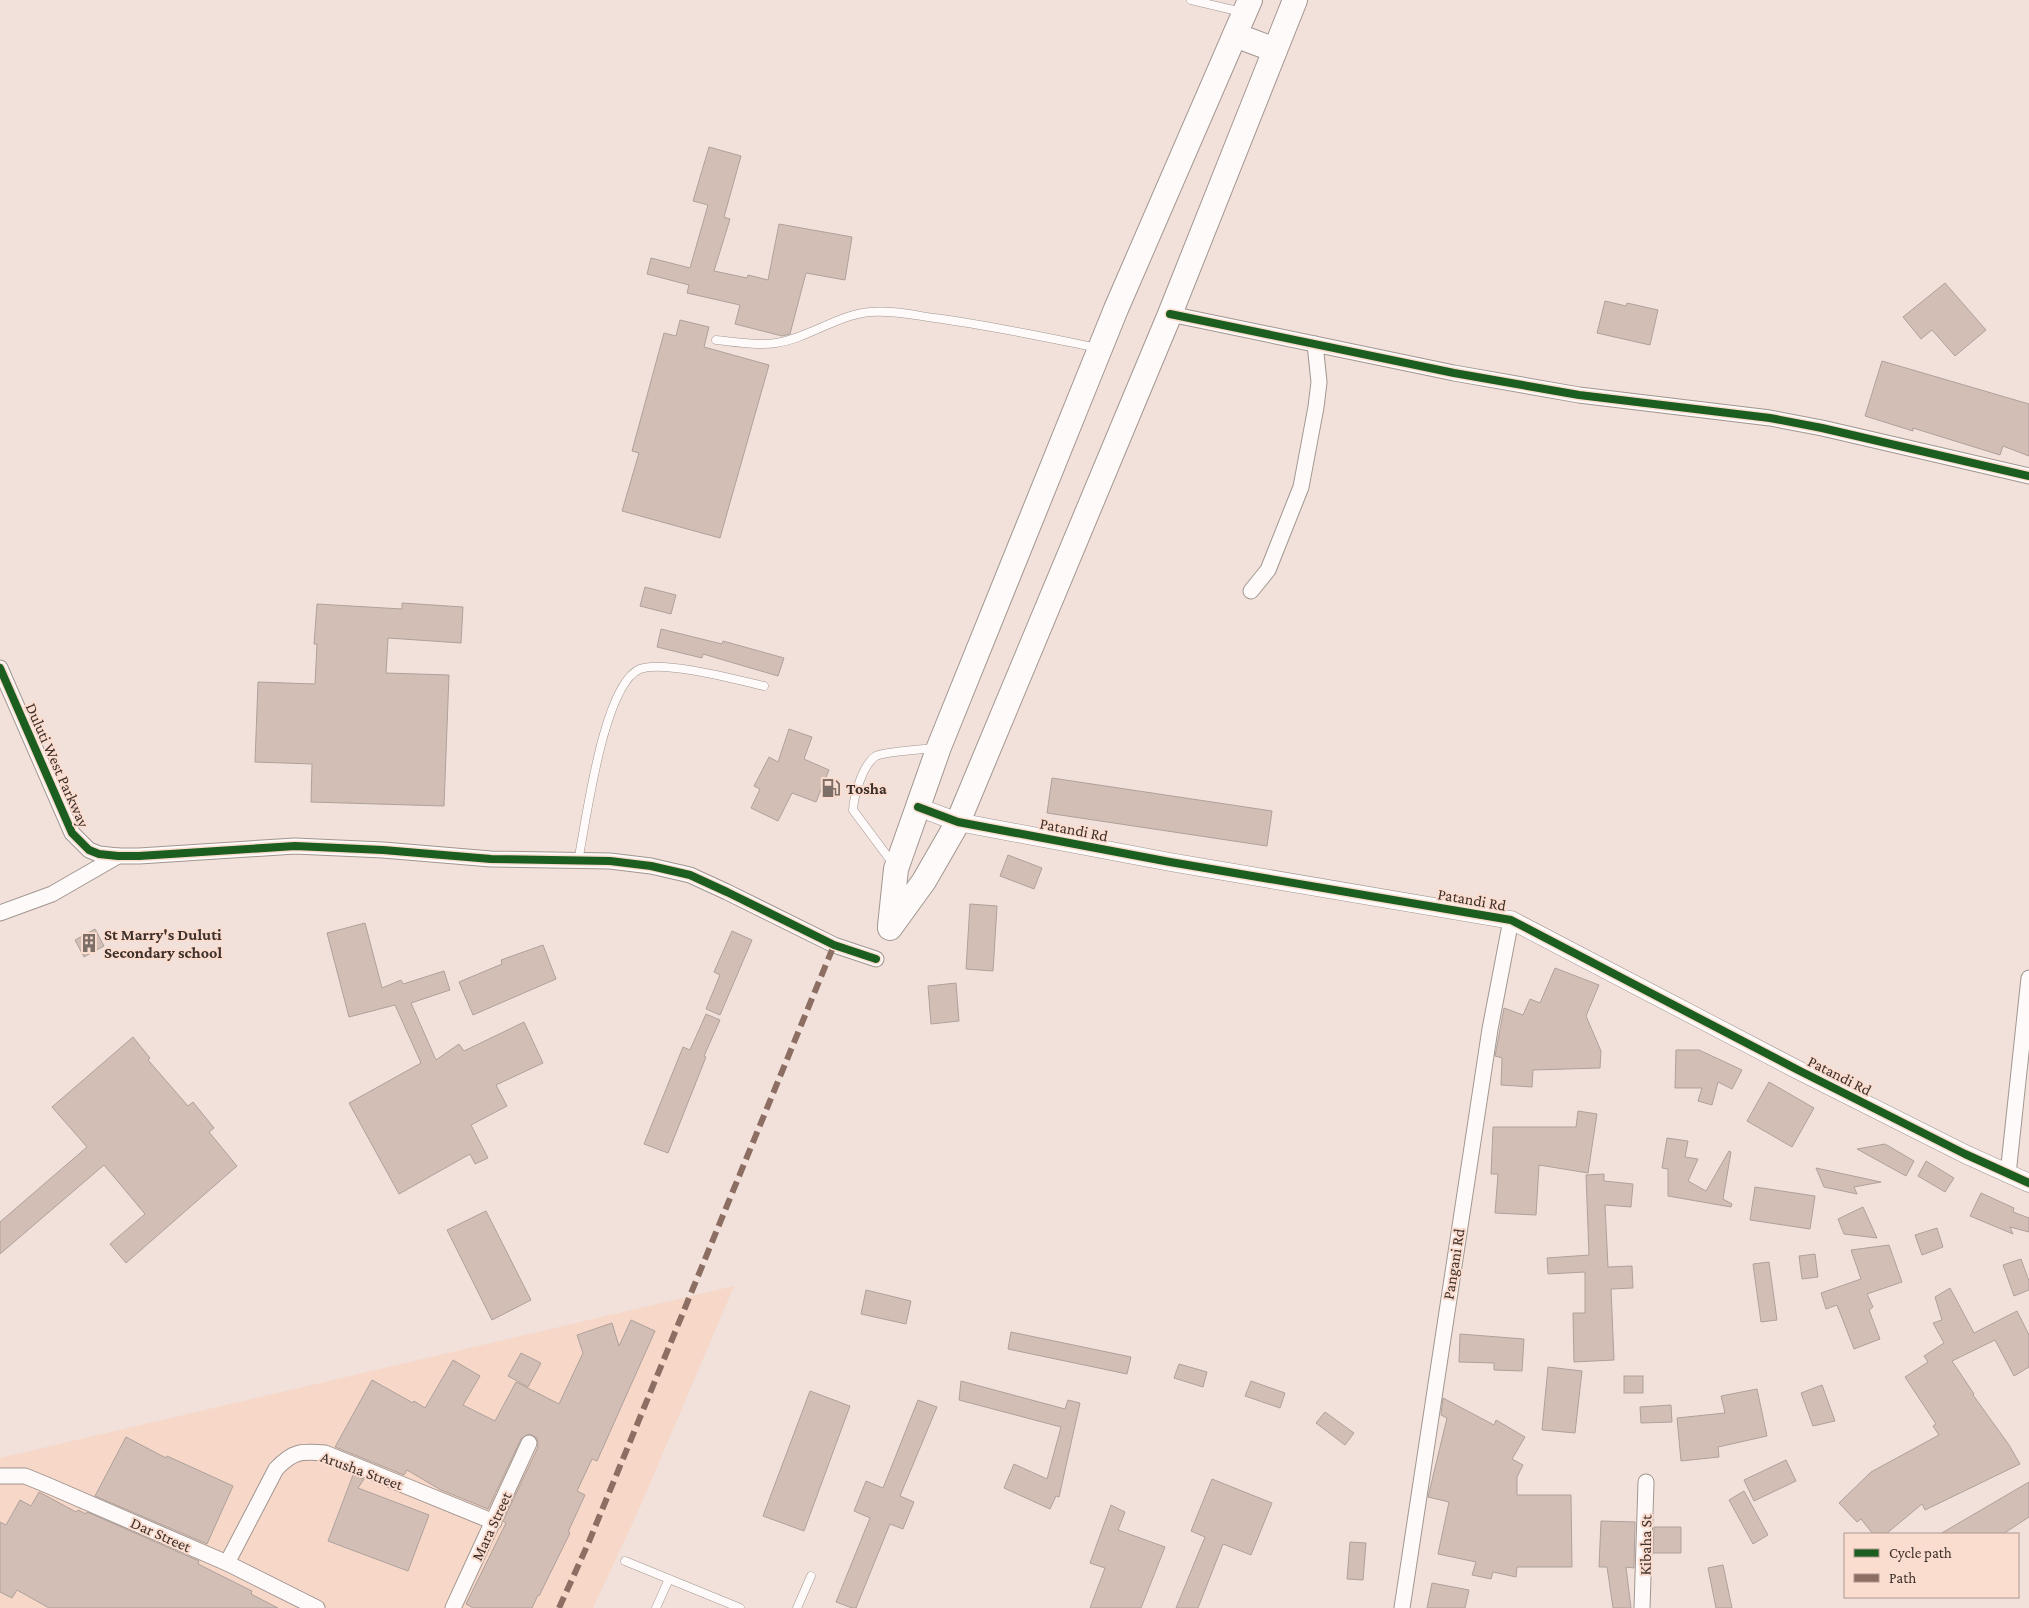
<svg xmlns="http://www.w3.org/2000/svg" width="2029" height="1608" font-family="'Crimson Pro',serif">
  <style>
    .built { fill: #f6d7c8 }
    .building { fill: #d2beb5; stroke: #aea19b }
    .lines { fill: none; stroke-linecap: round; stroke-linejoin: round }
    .service-casing { stroke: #a29690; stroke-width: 9 }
    .minor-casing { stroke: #a29690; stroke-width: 17 }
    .tertiary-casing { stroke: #a29690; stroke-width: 19 }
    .trunk-casing { stroke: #a29690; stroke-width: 26 }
    .service { stroke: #fdfaf9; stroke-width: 8 }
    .minor { stroke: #fdfaf9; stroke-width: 15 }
    .tertiary { stroke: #fdfaf9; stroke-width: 18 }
    .trunk { stroke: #fdfaf9; stroke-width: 24 }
    .quiet { stroke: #8d6e63; stroke-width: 6; stroke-dasharray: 12 6; stroke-linecap: butt }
    .cycleway-casing { stroke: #fbddd0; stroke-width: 11 }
    .cycleway { stroke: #1b5e20; stroke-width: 8 }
    .labels { text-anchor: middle; stroke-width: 4; stroke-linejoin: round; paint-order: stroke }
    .street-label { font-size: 16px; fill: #3e302a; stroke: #fbddd0 }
    .poi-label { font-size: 16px; font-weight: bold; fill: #3e302a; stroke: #fbddd0; text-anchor: start }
  </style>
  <rect width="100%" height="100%" fill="#f1e1da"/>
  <polygon class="built" points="734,1286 640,1507 593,1608 0,1608 0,1458"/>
  <g class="building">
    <polygon points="709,147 741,156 724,217 730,219 714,271 747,278 748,275 768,280 779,224 852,237 845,280 806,273 790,334 782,336 735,324 740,305 687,293 689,285 647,274 651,258 690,268 708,205 693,201"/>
    <polygon points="1945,283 1986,330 1955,356 1932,330 1921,339 1903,317"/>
    <polygon points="1605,301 1626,306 1627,303 1658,310 1650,345 1597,333"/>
    <polygon points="680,320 709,327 704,347 769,365 720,538 622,511 639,453 632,451 664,333 676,336"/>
    <polygon points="1882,361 2029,404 2029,456 2003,446 2000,455 1913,428 1913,431 1865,416"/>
    <polygon points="645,587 676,595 671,614 640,606"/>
    <polygon points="402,603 463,607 461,643 388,638 386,673 449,675 444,806 311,802 312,764 255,762 258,682 315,684 317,644 314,644 317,604 402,609"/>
    <polygon points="661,629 722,644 723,641 784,658 778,676 703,654 702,658 657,647"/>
    <polygon points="789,729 812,737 804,759 829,770 816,802 792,793 778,821 751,808 760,789 754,786 769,757 778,762"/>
    <polygon points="1052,778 1272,811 1267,846 1047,813"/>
    <polygon points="1008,855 1042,868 1034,889 1000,876"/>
    <polygon points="970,904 997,906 993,971 966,969"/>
    <polygon points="365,923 382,988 401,980 403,984 444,971 450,990 411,1003 436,1060 459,1044 464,1051 524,1022 543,1063 496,1085 507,1106 471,1125 488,1158 475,1164 470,1154 399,1194 349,1103 421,1063 395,1005 349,1017 327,933"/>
    <polygon points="95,929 104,946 84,957 75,940"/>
    <polygon points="732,931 752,940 720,1015 706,1009 720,975 714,972"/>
    <polygon points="543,945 556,979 473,1015 459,982 502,964 501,960"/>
    <polygon points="1555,968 1599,985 1586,1016 1601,1051 1600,1068 1533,1070 1532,1087 1501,1085 1502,1058 1495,1056 1504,1008 1523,1015 1530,999 1540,1003"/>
    <polygon points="956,983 959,1021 931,1024 928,986"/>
    <polygon points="706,1014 720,1020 704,1056 706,1057 668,1153 644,1144 683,1047 690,1050"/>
    <polygon points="133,1037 150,1058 148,1060 188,1106 193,1102 214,1128 209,1132 237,1166 126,1263 110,1244 145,1214 104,1165 0,1254 0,1222 87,1147 52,1107"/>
    <polygon points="1676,1050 1699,1050 1742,1070 1732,1089 1718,1082 1712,1105 1698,1101 1702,1088 1675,1088"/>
    <polygon points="1769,1082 1814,1108 1792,1147 1747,1121"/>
    <polygon points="1578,1111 1597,1114 1588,1173 1539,1165 1536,1215 1495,1213 1498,1174 1491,1174 1493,1127 1576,1127"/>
    <polygon points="1667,1138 1688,1141 1685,1157 1698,1159 1688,1181 1706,1191 1729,1151 1731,1152 1723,1199 1732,1204 1731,1207 1668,1196 1668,1169 1662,1168"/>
    <polygon points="1885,1144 1914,1161 1906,1176 1857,1149"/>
    <polygon points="1926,1161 1954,1178 1945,1192 1918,1176"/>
    <polygon points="1816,1168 1881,1182 1854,1187 1857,1194 1824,1187"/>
    <polygon points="1604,1174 1604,1181 1633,1184 1631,1207 1605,1205 1608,1267 1632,1266 1633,1288 1611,1289 1614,1360 1574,1362 1573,1313 1585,1313 1585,1272 1548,1274 1547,1258 1589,1255 1586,1175"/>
    <polygon points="1755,1187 1815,1196 1810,1229 1750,1220"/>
    <polygon points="1981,1193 2014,1208 2013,1212 2029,1218 2029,1232 2010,1227 2013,1234 1970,1216"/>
    <polygon points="1863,1207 1877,1238 1844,1234 1838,1219"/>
    <polygon points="486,1211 531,1300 492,1320 447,1230"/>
    <polygon points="1937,1228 1943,1247 1922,1255 1915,1235"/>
    <polygon points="1889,1245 1902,1282 1867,1294 1873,1307 1869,1310 1880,1339 1854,1349 1837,1305 1826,1309 1821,1293 1861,1279 1851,1250"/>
    <polygon points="1815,1254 1818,1277 1802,1279 1799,1256"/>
    <polygon points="2021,1259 2029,1281 2029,1290 2014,1296 2003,1265"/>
    <polygon points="1769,1262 1777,1320 1761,1322 1753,1264"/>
    <polygon points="1950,1288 1974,1333 2017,1311 2029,1335 2029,1367 2014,1376 1995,1340 1952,1361 1974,1394 1973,1395 2009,1445 2020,1464 1925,1510 1922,1504 1886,1534 1873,1534 1861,1519 1857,1522 1839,1503 1871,1472 1939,1435 1933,1426 1936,1424 1905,1377 1928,1362 1924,1356 1944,1343 1933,1323 1942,1320 1935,1297"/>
    <polygon points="866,1290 911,1301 906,1324 861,1314"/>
    <polygon points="631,1320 655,1331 597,1461 592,1459 577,1491 585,1495 568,1532 570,1533 539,1596 538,1595 532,1608 473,1608 466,1604 506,1523 503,1521 538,1447 537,1438 529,1434 521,1439 488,1509 441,1490 407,1470 404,1475 335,1447 372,1380 413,1403 414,1401 425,1408 453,1360 480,1376 463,1405 495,1421 516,1382 559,1404 583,1353 577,1335 612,1323 619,1346"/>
    <polygon points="1011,1332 1131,1357 1127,1374 1008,1349"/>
    <polygon points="1460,1334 1524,1339 1522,1371 1494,1370 1494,1363 1459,1362"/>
    <polygon points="521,1353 541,1363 528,1387 508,1376"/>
    <polygon points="1179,1364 1207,1372 1203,1387 1174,1378"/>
    <polygon points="1548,1367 1582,1371 1575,1433 1542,1430"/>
    <rect x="1624" y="1376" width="19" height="17"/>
    <polygon points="961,1381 1065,1409 1068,1400 1080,1403 1059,1497 1056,1496 1050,1509 1004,1488 1014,1464 1047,1479 1061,1427 959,1400"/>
    <polygon points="1251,1381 1285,1393 1280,1408 1245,1396"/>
    <polygon points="1822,1385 1835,1421 1813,1426 1801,1393"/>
    <polygon points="1757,1389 1767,1436 1718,1447 1719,1457 1681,1461 1677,1418 1725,1413 1721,1396"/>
    <polygon points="810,1391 850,1406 804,1531 763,1516"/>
    <polygon points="1443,1398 1494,1425 1496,1420 1525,1437 1512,1459 1523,1465 1517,1477 1517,1495 1571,1495 1572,1567 1517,1567 1516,1577 1493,1572 1491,1579 1472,1575 1476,1562 1438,1554 1449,1502 1428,1497 1447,1418 1441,1415"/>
    <polygon points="918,1400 937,1407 900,1496 914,1502 903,1529 890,1524 856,1608 852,1608 836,1602 870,1518 854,1511 866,1481 883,1488"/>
    <polygon points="1671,1405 1672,1422 1641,1423 1640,1407"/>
    <polygon points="1325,1412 1354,1433 1345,1445 1316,1423"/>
    <polygon points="126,1437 166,1458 167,1456 233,1486 207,1544 95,1496"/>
    <polygon points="1786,1460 1796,1481 1754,1501 1744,1480"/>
    <polygon points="353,1475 364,1479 358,1488 429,1515 408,1571 328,1541"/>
    <polygon points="1212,1479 1272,1503 1251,1555 1223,1544 1198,1608 1176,1608 1205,1537 1191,1531"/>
    <polygon points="2029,1482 2029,1517 2003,1534 1940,1534"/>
    <polygon points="1744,1491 1768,1535 1753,1544 1729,1500"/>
    <polygon points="39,1492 76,1512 78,1510 86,1514 87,1512 199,1561 198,1564 252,1591 251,1594 278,1608 49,1608 17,1590 12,1598 0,1592 0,1522 6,1525 20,1500 31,1506"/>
    <polygon points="1111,1505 1125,1512 1118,1530 1165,1547 1141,1608 1090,1608 1105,1568 1090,1563"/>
    <polygon points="1601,1521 1635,1522 1634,1568 1626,1567 1631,1608 1613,1608 1607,1567 1599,1567"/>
    <polygon points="1654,1527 1681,1527 1681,1553 1653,1553"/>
    <polygon points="1350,1542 1366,1543 1363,1580 1347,1579"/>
    <polygon points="1723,1565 1732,1608 1716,1608 1708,1568"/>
    <polygon points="1432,1583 1469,1590 1465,1608 1427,1608"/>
  </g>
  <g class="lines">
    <g class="service-casing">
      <g id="service">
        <polyline points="1191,0 1242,12"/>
        <path d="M716 340C736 342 757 346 776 343 809 338 837 315 870 312 891 310 913 315 934 318 989 325 1044 337 1098 348"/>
        <path d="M578 861C586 823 603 684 640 669 663 660 738 680 764 686"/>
        <path d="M894 865 853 810C854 795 863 764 876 756 883 752 925 749 936 748"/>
        <polyline points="625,1561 740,1608"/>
        <polyline points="656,1608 669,1579"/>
        <polyline points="797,1608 811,1576"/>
      </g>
    </g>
    <g class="minor-casing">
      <g id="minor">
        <polyline points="1170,314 1454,373 1579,395 1770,418 1822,428 2029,476"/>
        <polyline points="1251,591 1268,570 1301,487 1316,407 1319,382 1315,344"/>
        <polyline points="0,668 72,833 89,850 99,854 118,856 139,856 295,846 383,850 491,859 610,861 651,866 690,875 727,892 834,945 876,959"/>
        <polyline points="0,913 52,894 118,856"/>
        <polyline points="2008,1174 2029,978"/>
        <polyline points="0,1476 25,1476 47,1485 227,1563 317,1608"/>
        <path d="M227 1563 276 1469C293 1451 301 1451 325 1453L494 1522"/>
        <polyline points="453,1608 529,1443"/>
        <polyline points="1402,1608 1490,1029 1511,920"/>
        <polyline points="1642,1608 1646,1482"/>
      </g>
    </g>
    <g class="tertiary-casing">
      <polyline id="tertiary" points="918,807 958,822 1170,862 1511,920 1798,1070 1965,1154 2029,1183"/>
    </g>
    <g class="trunk-casing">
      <g id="trunk">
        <polyline points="1235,35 1275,50"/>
        <polyline points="890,926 896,869 939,747 1116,309 1250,0"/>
        <polyline points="890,928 924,881 958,822 1170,314 1295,0"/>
      </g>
    </g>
    <use href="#service" class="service"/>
    <use href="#minor" class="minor"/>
    <use href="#tertiary" class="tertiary"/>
    <use href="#trunk" class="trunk"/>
    <polyline class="quiet" points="559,1608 588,1544 834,945"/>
    <g class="cycleway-casing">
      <g id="cycleway">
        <polyline points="1170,314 1454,373 1579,395 1770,418 1822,428 2029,476"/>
        <polyline points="0,668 72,833 89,850 99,854 118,856 139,856 295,846 383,850 491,859 610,861 651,866 690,875 727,892 834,945 876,959"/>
        <polyline points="918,807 958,822 1170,862 1511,920 1798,1070 1965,1154 2029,1183"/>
      </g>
    </g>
    <use href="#cycleway" class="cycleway"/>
  </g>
  <defs>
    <g id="fuel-bare" transform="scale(1.5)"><path d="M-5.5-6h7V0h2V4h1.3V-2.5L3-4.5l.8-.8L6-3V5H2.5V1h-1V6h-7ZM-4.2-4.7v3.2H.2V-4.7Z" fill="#7d6e68" stroke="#fbddd0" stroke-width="2.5" paint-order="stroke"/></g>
    <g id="building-bare" transform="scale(1.5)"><path d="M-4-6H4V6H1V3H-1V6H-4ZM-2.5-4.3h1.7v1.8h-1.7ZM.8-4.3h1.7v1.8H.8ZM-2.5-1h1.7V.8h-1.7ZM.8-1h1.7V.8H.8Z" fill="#7d6e68" stroke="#fbddd0" stroke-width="2.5" paint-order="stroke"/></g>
  </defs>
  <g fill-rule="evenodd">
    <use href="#fuel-bare" x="831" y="788"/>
    <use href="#building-bare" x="89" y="943"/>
  </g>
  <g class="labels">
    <g class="street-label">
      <text transform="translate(58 765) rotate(66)" y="6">Duluti West Parkway</text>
      <text transform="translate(1074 829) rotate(11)" y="6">Patandi Rd</text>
      <text transform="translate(1472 899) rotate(10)" y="6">Patandi Rd</text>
      <text transform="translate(1840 1075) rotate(27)" y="6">Patandi Rd</text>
      <text transform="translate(1453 1264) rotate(-81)" y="6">Pangani Rd</text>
      <text transform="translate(362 1470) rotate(20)" y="6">Arusha Street</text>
      <text transform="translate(491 1526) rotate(-65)" y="6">Mara Street</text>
      <text transform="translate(161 1534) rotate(24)" y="6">Dar Street</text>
      <text transform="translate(1645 1545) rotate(-89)" y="6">Kibaha St</text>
    </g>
    <g class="poi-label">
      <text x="846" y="794">Tosha</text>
      <text x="104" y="940">St Marry's Duluti<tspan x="104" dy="18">Secondary school</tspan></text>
    </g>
  </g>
  <rect x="1844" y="1533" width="175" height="65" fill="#fbddd0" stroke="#af988e"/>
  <rect x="1854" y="1549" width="25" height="8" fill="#1b5e20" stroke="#af988e"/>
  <text x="1889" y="1558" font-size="15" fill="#3e302a">Cycle path</text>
  <rect x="1854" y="1574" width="25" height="8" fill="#8d6e63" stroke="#af988e"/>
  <text x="1889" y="1583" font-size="15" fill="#3e302a">Path</text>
</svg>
